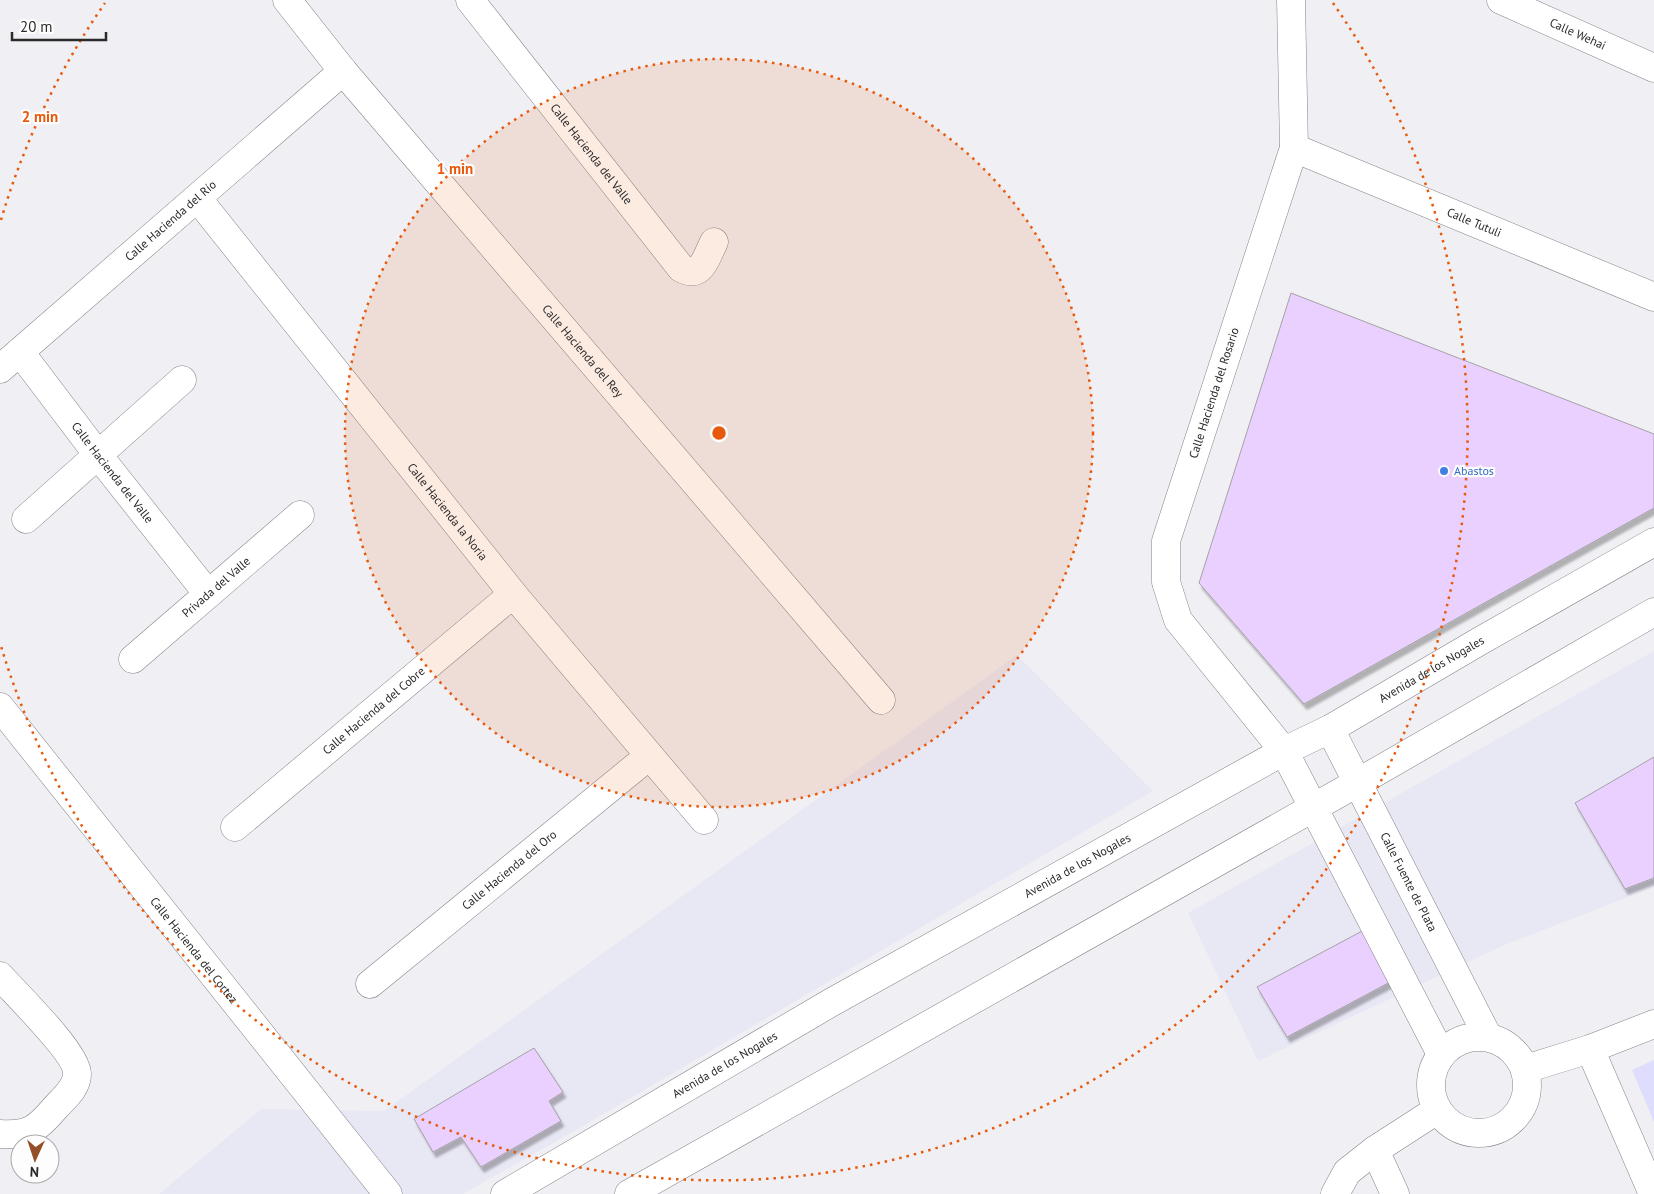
<svg xmlns="http://www.w3.org/2000/svg" width="1654" height="1194" font-family="'PT Sans',sans-serif">
  <style>
    .built { fill: #e8e7f4 }
    .green { fill: #dfddfd }
    .building { fill: #e9d0ff; stroke: #a4a2a6; filter: url(#shadow) }
    .lines { fill: none; stroke-linecap: round; stroke-linejoin: round }
    .street-casing { stroke: #848388; stroke-width: 29 }
    .secondary-casing { stroke: #848388; stroke-width: 29 }
    .street { stroke: #fff; stroke-width: 28 }
    .secondary { stroke: #fff; stroke-width: 28 }
    .ring { fill: none; stroke: #e8590c; stroke-width: 2.5; stroke-dasharray: 2.5 5 }
    .shop-dot { fill: #3f7fe0; stroke: #fdfdfe; stroke-width: 2 }
    .labels { text-anchor: middle; stroke-width: 4.5; stroke-linejoin: round; paint-order: stroke }
    .street-label { font-size: 12px; fill: #2a2a2b; stroke: #fdfdfe }
    .shop-label { font-size: 12px; fill: #366cbe; stroke: #fdfdfe; text-anchor: start }
    .centre { fill: #e8590c; stroke: #fdfdfe; stroke-width: 2.5 }
    .ring-label { font-size: 15px; text-anchor: middle; font-weight: bold; fill: #e8590c; stroke: #fdfdfe; stroke-width: 4.5; stroke-linejoin: round; paint-order: stroke }
  </style>
  <defs>
    <filter id="shadow"><feDropShadow dx="3" dy="5.5" stdDeviation="1" flood-color="#0004"/></filter>
  </defs>
  <rect width="100%" height="100%" fill="#f0f0f4"/>
  <g class="built">
    <polygon points="1654,651 1654,887 1502,946 1258,1061 1188,913"/>
    <polygon points="1017,655 1153,791 583,1126 463,1194 159,1194 261,1109 384,1111"/>
  </g>
  <polygon class="green" points="1654,1060 1654,1122 1632,1070"/>
  <g class="building">
    <polygon points="1291,293 1654,434 1654,508 1304,704 1199,583"/>
    <polygon points="1654,757 1654,878 1625,889 1575,803"/>
    <polygon points="1366,929 1392,981 1287,1037 1257,987"/>
    <polygon points="534,1048 563,1092 549,1101 561,1121 481,1167 461,1137 433,1152 414,1119"/>
  </g>
  <g class="lines">
    <g class="street-casing">
      <g id="street">
        <path id="s1" d="M287 0 343 71 881 700"/>
        <path id="s2" d="M470 0 681 268C702 280 706 257 714 242"/>
        <polyline points="1291,0 1294,148 1166,541 1166,582 1178,620 1284,751 1441,1054"/>
        <path id="s3" d="M1501 0 1654 68"/>
        <path id="s4" d="M1294 148 1654 297"/>
        <path id="s5" d="M198 199 513 594 704 820"/>
        <path id="s6" d="M20 352 98 455 208 594"/>
        <path id="s7" d="M0 369 343 71"/>
        <polyline points="26,519 182,380"/>
        <path id="s8" d="M133 659 300 515"/>
        <path id="s9" d="M0 707 388 1194"/>
        <path id="s10" d="M1330 729 1488 1037"/>
        <path id="s11" d="M235 827 513 594"/>
        <path d="M0 976C15 993 78 1054 77 1074 77 1088 64 1098 55 1108 37 1129 29 1136 0 1134"/>
        <path id="s12" d="M370 984 649 756"/>
        <circle cx="1479" cy="1085" r="48"/>
        <polyline points="1590,1049 1653,1194"/>
        <polyline points="1525,1069 1590,1049 1654,1024"/>
        <polyline points="1375,1150 1395,1194"/>
        <polyline points="1335,1194 1347,1172 1375,1150 1437,1110"/>
      </g>
    </g>
    <g class="secondary-casing">
      <g id="secondary">
        <path id="s13" d="M505 1194 832 1002 1284 751 1330 729 1480 641 1654 542"/>
        <polyline points="629,1194 1357,783 1654,612"/>
      </g>
    </g>
    <use href="#street" class="street"/>
    <use href="#secondary" class="secondary"/>
  </g>
  <circle cx="719" cy="433" r="374" fill="#e8590c" fill-opacity=".12"/>
  <g class="ring">
    <circle cx="719" cy="433" r="374"/>
    <path d="M1 220A749 749 0 0 1 105 3M1333 3A749 749 0 1 1 1 646"/>
  </g>
  <circle class="shop-dot" cx="1444" cy="471" r="5"/>
  <g class="labels">
    <g class="street-label">
      <text dy="4" stroke="none"><textPath href="#s3" startOffset="84">Calle Wehai</textPath></text>
      <text dy="4" stroke="none"><textPath href="#s2" startOffset="196">Calle Hacienda del Valle</textPath></text>
      <text dy="4" stroke="none"><textPath href="#s7" startOffset="226">Calle Hacienda del Río</textPath></text>
      <text dy="4" stroke="none"><textPath href="#s4" startOffset="195">Calle Tutuli</textPath></text>
      <text dy="4" stroke="none"><textPath href="#s1" startOffset="459">Calle Hacienda del Rey</textPath></text>
      <text transform="translate(1214 393) rotate(-72)" y="4">Calle Hacienda del Rosario</text>
      <text dy="4" stroke="none"><textPath href="#s6" startOffset="152">Calle Hacienda del Valle</textPath></text>
      <text dy="4" stroke="none"><textPath href="#s5" startOffset="400">Calle Hacienda la Noria</textPath></text>
      <text dy="4" stroke="none"><textPath href="#s8" startOffset="110">Privada del Valle</textPath></text>
      <text dy="4" stroke="none"><textPath href="#s13" startOffset="1065">Avenida de los Nogales</textPath></text>
      <text dy="4" stroke="none"><textPath href="#s11" startOffset="181">Calle Hacienda del Cobre</textPath></text>
      <text dy="4" stroke="none"><textPath href="#s13" startOffset="660">Avenida de los Nogales</textPath></text>
      <text dy="4" stroke="none"><textPath href="#s12" startOffset="180">Calle Hacienda del Oro</textPath></text>
      <text dy="4" stroke="none"><textPath href="#s10" startOffset="172">Calle Fuente de Plata</textPath></text>
      <text dy="4" stroke="none"><textPath href="#s9" startOffset="311">Calle Hacienda del Cortez</textPath></text>
      <text dy="4" stroke="none"><textPath href="#s13" startOffset="255">Avenida de los Nogales</textPath></text>
    </g>
    <g class="shop-label">
      <text x="1454" y="475">Abastos</text>
    </g>
  </g>
  <circle cx="719" cy="433" r="8" class="centre"/>
  <g class="ring-label">
    <text x="40" y="122">2 min</text>
    <text x="455" y="174">1 min</text>
  </g>
  <g transform="translate(35 1159) rotate(183)"><circle r="24" fill="#fdfdfe" stroke="#a9a9aa"/>
  <path d="M0-4L9 19L0 12L-9 19Z" fill="#954f28"/>
  <text y="-8" font-size="14" font-weight="bold" text-anchor="middle" fill="#2a2a2b">N</text>
  </g>
  <path d="M12 32v8h94v-8" fill="none" stroke="#2a2a2b" stroke-width="2.5"/>
  <text x="20" y="32" font-size="15" fill="#2a2a2b" stroke="#fdfdfe" stroke-width="4" paint-order="stroke">20 m</text>
</svg>
